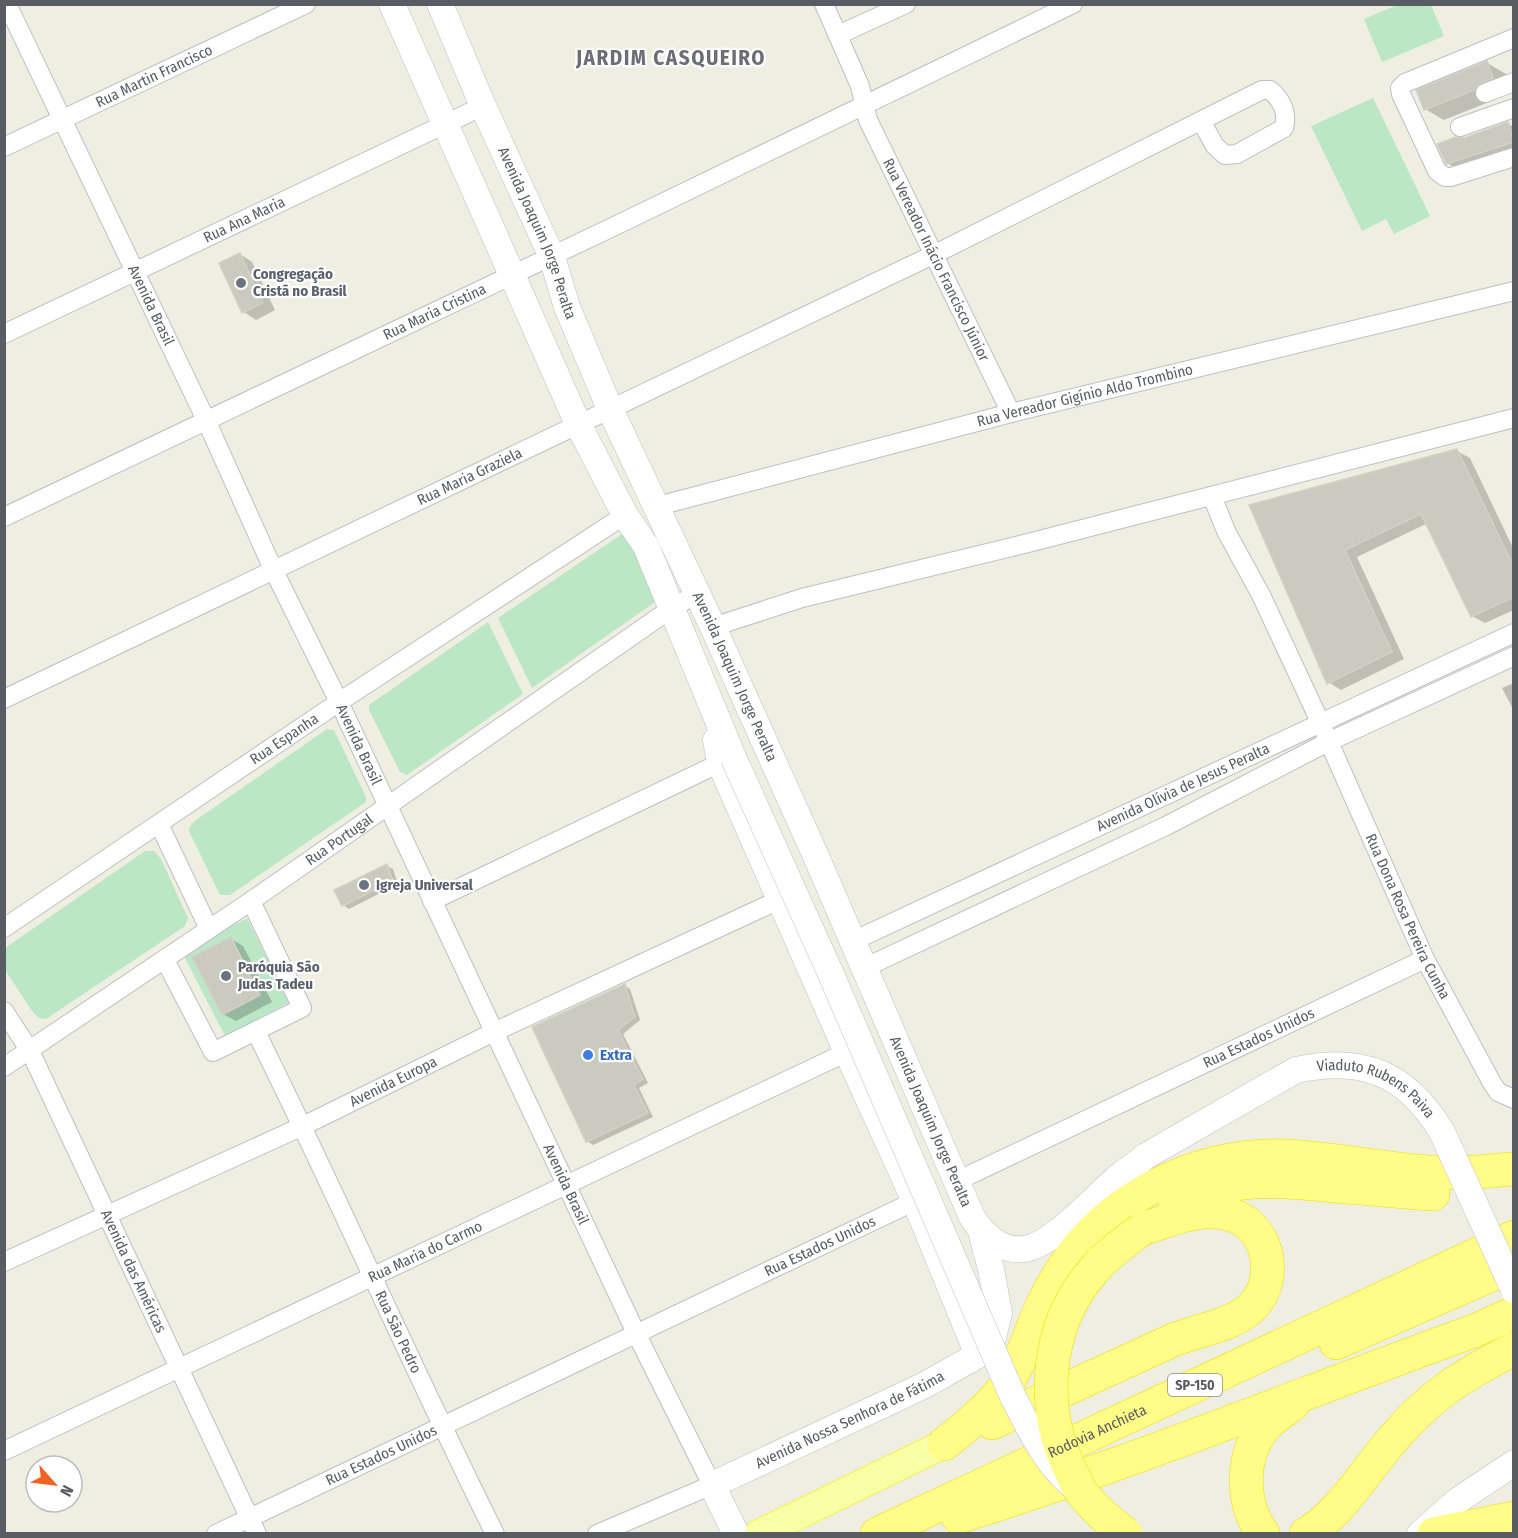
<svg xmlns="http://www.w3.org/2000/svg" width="1518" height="1538" font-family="'Fira Sans Condensed',sans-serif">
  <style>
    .green { fill: #bce7c6 }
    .shadow { fill: #0003 }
    .building { fill: #cbcac1; stroke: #d3d1c0; stroke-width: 1.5 }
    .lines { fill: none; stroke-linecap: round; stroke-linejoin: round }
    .street-casing { stroke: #bebfc6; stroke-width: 20 }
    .secondary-casing { stroke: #bec0c8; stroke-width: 27 }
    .primary-casing { stroke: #f9f14f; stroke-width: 30 }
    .highway-casing { stroke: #efdd00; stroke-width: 34 }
    .street { stroke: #fff; stroke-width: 18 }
    .secondary { stroke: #fff; stroke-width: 26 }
    .primary { stroke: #f8ffa5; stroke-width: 28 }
    .highway { stroke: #fffd87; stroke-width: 33 }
    .secondary-bridge-casing { stroke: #bec0c8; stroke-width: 27; stroke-linecap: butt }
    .highway-bridge-casing { stroke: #efdd00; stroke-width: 34; stroke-linecap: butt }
    .secondary-bridge { stroke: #fff; stroke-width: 26 }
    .highway-bridge { stroke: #fffd87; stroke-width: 33 }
    .worship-dot { fill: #6b7280; stroke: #fff; stroke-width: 2 }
    .shop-dot { fill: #3f7fe0; stroke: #fff; stroke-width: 2 }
    .labels { text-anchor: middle; stroke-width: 4.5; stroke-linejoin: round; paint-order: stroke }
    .shield { fill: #fff; stroke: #8c8d92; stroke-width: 1.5 }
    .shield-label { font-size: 14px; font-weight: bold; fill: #5a5c63 }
    .street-label { font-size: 15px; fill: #5a5c63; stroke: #fff }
    .worship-label { font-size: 15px; font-weight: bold; fill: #5b616d; stroke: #fff; text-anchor: start }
    .shop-label { font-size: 15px; font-weight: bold; fill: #366cbe; stroke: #fff; text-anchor: start }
    .district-label { font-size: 21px; font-weight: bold; letter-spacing: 1.5px; fill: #6b6e75; stroke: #fff }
  </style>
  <rect width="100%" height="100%" fill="#eeeee1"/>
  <g class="green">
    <polygon points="1397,5 1431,5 1444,36 1382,62 1364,19"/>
    <polygon points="1373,98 1430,216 1394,234 1386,219 1362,231 1311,126"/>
    <polygon points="622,534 628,537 655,602 532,688 498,618"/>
    <polygon points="488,622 523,694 407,775 400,772 369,710 369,705"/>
    <polygon points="327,729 334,730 366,797 366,802 230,895 220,895 189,831 190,826 196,820"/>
    <polygon points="145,851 154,851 161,859 188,918 185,926 46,1019 39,1018 32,1011 5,970 5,948"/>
    <polygon points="247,918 290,1002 225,1036 182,952"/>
  </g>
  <g class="shadow">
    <polygon points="1487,63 1506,74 1512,89 1500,93 1494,100 1444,120 1425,109"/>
    <polygon points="1508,124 1514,127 1514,159 1467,174 1447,163 1464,139"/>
    <polygon points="240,254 252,262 275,310 256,320 244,312"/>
    <polygon points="1457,451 1470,458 1514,550 1514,610 1485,623 1472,616 1428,523 1357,557 1404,659 1341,690 1328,682 1251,506"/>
    <polygon points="1514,683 1514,711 1502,688"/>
    <polygon points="387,866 393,869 398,884 349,909 343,905"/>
    <polygon points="231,939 243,946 272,1002 236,1021 223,1014"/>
    <polygon points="625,986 630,989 640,1020 623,1034 648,1083 639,1088 653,1117 593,1145 587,1141"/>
  </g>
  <g class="building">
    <polygon points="1487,61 1493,78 1480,83 1474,90 1424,110 1416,90"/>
    <polygon points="1508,122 1514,142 1446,164 1437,144 1456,137 1464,138"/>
    <polygon points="240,253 263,303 242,313 219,263"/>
    <polygon points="1457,449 1514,567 1514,597 1471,617 1421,514 1345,550 1392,652 1327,684 1249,505"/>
    <polygon points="387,864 393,881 342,906 334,890"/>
    <polygon points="231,937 260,995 222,1015 192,957"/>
    <polygon points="625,984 635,1017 618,1030 643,1079 634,1085 648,1113 586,1142 532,1027"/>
  </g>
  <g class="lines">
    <g class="street-casing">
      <g id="street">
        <path id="s1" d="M7 4 206 420 273 569 339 702 636 1333 712 1485 597 1534"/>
        <path id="s2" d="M824 4 860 86 868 120 1011 413"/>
        <polyline points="838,35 906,4"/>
        <polyline points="1514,38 1405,83 1400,88 1401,94 1437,171 1445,177 1451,177 1514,157"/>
        <polyline points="1485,93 1514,82"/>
        <polyline points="1460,127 1514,108"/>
        <path id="s3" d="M4 147 306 4"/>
        <path id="s4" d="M4 334 483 106"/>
        <path id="s5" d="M1212 496 1226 531 1262 597 1321 724 1425 959 1492 1083 1498 1092 1514 1099"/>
        <path id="s6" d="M658 506 1011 413 1514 291"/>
        <path id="s7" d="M4 517 619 224 1073 4"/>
        <polyline points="713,627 802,598 1028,543 1514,418"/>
        <path id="s8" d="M4 699 935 254 1262 90H1270C1282 100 1288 113 1284 128L1237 154 1225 155 1215 146 1201 121"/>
        <polyline points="159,824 209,929"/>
        <polyline points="432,901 720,763"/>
        <path id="s9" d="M4 928 339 702 625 515"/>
        <path id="s10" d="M853 941 1514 633"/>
        <polyline points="165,960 213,1052 302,1008 251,901"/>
        <polyline points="864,968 1166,826 1328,742 1514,656"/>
        <path id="s11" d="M4 1011 30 1051 257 1534"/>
        <path id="s12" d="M256 1032C339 1198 412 1368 495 1534"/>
        <path id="s13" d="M4 1067 251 901 672 608 698 593"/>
        <path id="s14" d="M957 1181 1425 959"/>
        <path id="s15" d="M4 1262 303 1126 494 1032 781 899"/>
        <path id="s16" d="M4 1451 847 1052"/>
        <path id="s17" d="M216 1534 915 1201"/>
      </g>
    </g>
    <g class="secondary-casing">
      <g id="secondary">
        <polyline points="392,4 578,424 625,515 646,546 733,757"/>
        <path id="s18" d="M440 4 483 106 552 257 567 307 610 409 713 627 818 861 972 1217C983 1235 1001 1252 1024 1249 1053 1245 1094 1198 1116 1179 1126 1171 1136 1164 1146 1156"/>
        <polyline points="716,740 720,763 847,1052 915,1201 978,1355"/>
        <path id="s19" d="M736 1534 712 1485 925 1385 978 1355 987 1347 993 1337 999 1313 991 1269 981 1231"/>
        <polyline points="1420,1534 1457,1501 1514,1463"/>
      </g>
    </g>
    <g class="primary-casing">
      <polyline id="primary" points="759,1534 944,1444"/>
    </g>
    <g class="highway-casing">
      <g id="highway">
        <path d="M1175 1205C1232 1173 1284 1181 1346 1187 1375 1189 1404 1192 1433 1194"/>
        <polyline points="1336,1343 1514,1265"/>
        <path d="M992 1423C1052 1396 1111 1368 1171 1341 1196 1330 1230 1327 1251 1308 1275 1285 1272 1243 1247 1223 1216 1199 1174 1219 1142 1229"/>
        <path d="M944 1444C966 1427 989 1408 1006 1385 1022 1361 1030 1332 1042 1306 1049 1290 1059 1274 1069 1259 1119 1191 1203 1153 1287 1156 1340 1159 1392 1171 1445 1173 1468 1174 1491 1170 1514 1169"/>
        <path d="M958 1517C1133 1463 1302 1393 1474 1331L1514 1313"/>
        <path id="s20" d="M877 1534 1514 1237"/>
        <path d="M1263 1534C1240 1502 1240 1453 1267 1424 1275 1417 1285 1410 1293 1404"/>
        <path d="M1306 1534C1341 1514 1367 1468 1393 1439 1430 1395 1463 1375 1514 1349"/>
        <polyline points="1434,1534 1514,1518"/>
      </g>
    </g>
    <use href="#street" class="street"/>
    <use href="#secondary" class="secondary"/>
    <use href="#primary" class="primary"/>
    <use href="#highway" class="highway"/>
    <g class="secondary-bridge-casing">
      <g id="secondary-bridge">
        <path d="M733 757 830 972 1013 1397C1030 1429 1044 1462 1073 1486"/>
        <path id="s21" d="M1146 1156 1296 1070C1363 1055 1407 1074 1442 1132L1514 1290"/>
      </g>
    </g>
    <g class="highway-bridge-casing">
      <path id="highway-bridge" d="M1126 1534C1111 1523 1094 1508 1082 1493 1077 1486 1074 1477 1070 1469 1039 1405 1046 1325 1093 1271 1107 1254 1125 1242 1142 1229"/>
    </g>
    <use href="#secondary-bridge" class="secondary-bridge"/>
    <use href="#highway-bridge" class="highway-bridge"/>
  </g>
  <g class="worship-dot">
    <circle cx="241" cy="283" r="6"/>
    <circle cx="364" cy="885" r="6"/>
    <circle cx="226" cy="976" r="6"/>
  </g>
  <circle class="shop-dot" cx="588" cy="1055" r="6"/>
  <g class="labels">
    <rect class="shield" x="1168" y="1374" width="54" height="22" rx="4.5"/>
    <g class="shield-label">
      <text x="1195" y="1390">SP-150</text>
    </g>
    <g class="street-label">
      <text dy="5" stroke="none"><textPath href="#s3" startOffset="166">Rua Martin Francisco</textPath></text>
      <text dy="5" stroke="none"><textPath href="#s4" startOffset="266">Rua Ana Maria</textPath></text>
      <text dy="5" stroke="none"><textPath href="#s18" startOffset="249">Avenida Joaquim Jorge Peralta</textPath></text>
      <text dy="5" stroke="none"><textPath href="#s2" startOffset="280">Rua Vereador Inácio Francisco Júnior</textPath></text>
      <text dy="5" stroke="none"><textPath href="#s1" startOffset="334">Avenida Brasil</textPath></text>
      <text dy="5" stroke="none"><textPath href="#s7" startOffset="477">Rua Maria Cristina</textPath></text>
      <text dy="5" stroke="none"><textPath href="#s6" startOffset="441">Rua Vereador Gigínio Aldo Trombino</textPath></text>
      <text dy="5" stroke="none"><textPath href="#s8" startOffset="516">Rua Maria Graziela</textPath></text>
      <text dy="5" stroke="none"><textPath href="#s18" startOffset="735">Avenida Joaquim Jorge Peralta</textPath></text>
      <text dy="5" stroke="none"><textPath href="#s9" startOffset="338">Rua Espanha</textPath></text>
      <text dy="5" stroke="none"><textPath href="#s1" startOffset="820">Avenida Brasil</textPath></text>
      <text dy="5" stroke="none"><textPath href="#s10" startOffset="364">Avenida Olívia de Jesus Peralta</textPath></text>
      <text dy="5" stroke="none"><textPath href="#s13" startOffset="405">Rua Portugal</textPath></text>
      <text dy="5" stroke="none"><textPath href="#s5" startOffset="464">Rua Dona Rosa Pereira Cunha</textPath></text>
      <text dy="5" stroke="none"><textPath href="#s14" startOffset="334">Rua Estados Unidos</textPath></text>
      <text dy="5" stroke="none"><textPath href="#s15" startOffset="429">Avenida Europa</textPath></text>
      <text dy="5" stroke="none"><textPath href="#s21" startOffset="260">Viaduto Rubens Paiva</textPath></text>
      <text dy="5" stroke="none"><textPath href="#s18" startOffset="1221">Avenida Joaquim Jorge Peralta</textPath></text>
      <text dy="5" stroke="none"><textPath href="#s1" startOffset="1306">Avenida Brasil</textPath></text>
      <text dy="5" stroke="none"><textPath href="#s17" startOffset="669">Rua Estados Unidos</textPath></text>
      <text dy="5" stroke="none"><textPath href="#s16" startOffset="466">Rua Maria do Carmo</textPath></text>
      <text dy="5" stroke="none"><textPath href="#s11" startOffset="291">Avenida das Américas</textPath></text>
      <text dy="5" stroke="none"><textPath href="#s12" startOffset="332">Rua São Pedro</textPath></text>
      <text dy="5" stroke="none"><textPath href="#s19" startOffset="207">Avenida Nossa Senhora de Fátima</textPath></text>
      <text dy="5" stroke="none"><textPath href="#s20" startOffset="243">Rodovia Anchieta</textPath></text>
      <text dy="5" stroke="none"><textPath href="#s17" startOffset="183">Rua Estados Unidos</textPath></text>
    </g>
    <g class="worship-label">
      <text x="253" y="279">Congregação<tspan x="253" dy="17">Cristã no Brasil</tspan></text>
      <text x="376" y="890">Igreja Universal</text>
      <text x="238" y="972">Paróquia São<tspan x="238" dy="17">Judas Tadeu</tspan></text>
    </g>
    <g class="shop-label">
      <text x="600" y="1060">Extra</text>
    </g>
    <g class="district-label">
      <text x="671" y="65">JARDIM CASQUEIRO</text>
    </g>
  </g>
  <rect width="1518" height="1538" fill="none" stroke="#5a5c63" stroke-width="12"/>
  <g transform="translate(54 1484) rotate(118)"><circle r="28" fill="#ffffff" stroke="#bdbec1" stroke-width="1.5"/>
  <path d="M0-4.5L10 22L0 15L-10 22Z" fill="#f26423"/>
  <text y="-9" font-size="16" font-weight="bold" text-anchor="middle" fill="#5a5c63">N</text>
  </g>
</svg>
